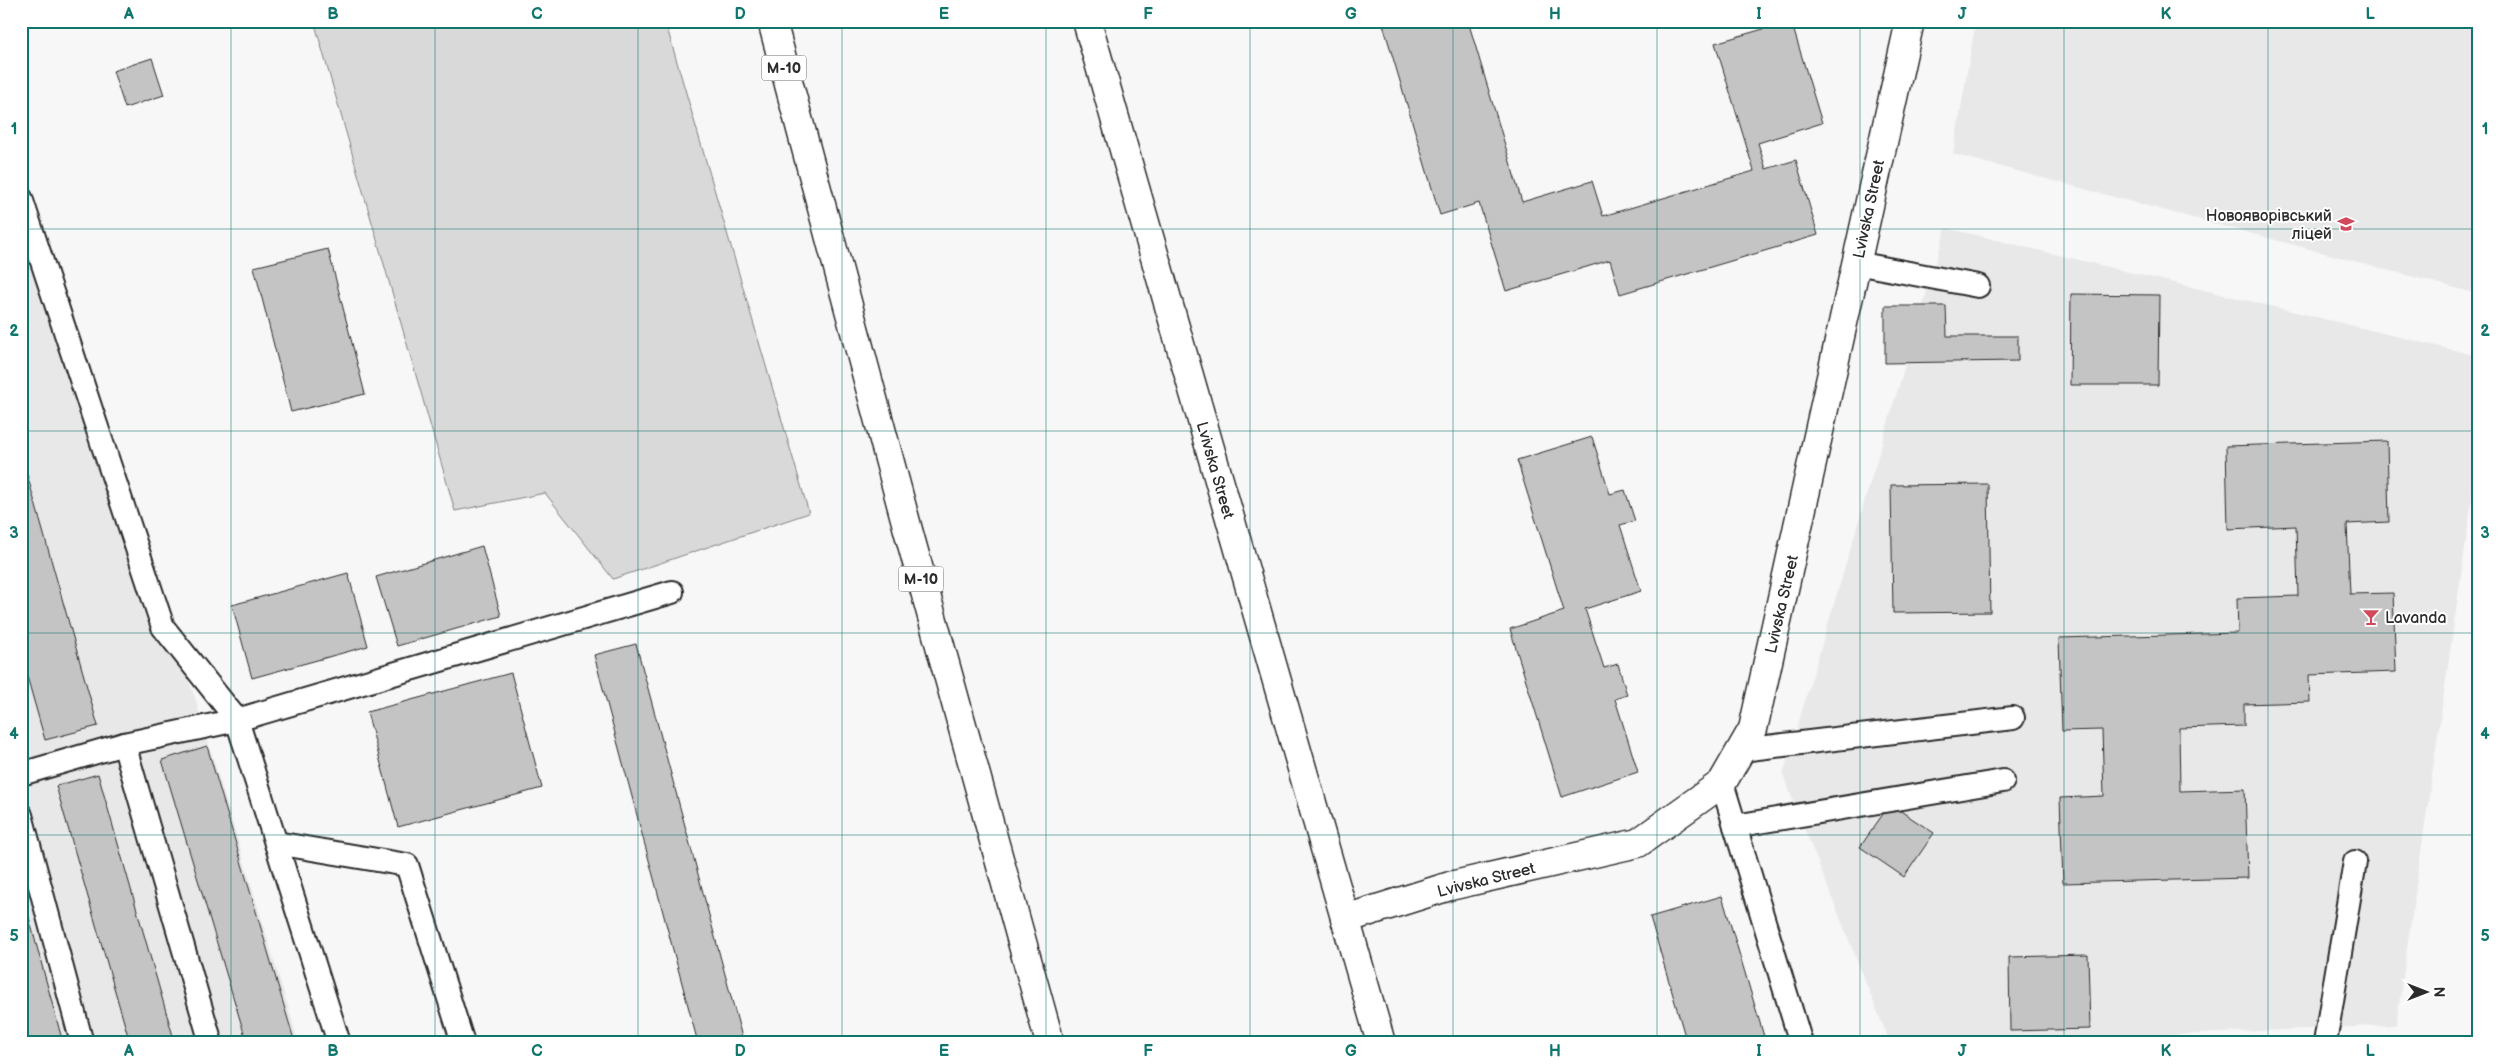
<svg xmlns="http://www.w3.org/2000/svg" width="2499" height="1064" font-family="'Balsamiq Sans',sans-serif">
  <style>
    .built { fill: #e8e8e8 }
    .green { fill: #d9d9d9; stroke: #828282 }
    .building { fill: #c4c4c4; stroke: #2b2b2b }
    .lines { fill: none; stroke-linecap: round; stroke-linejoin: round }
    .lane-casing { stroke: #2b2b2b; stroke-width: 26 }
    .street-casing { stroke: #2b2b2b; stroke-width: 31 }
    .highway-casing { stroke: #2b2b2b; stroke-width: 31 }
    .lane { stroke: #fff; stroke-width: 22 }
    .street { stroke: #fff; stroke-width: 28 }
    .highway { stroke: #fff; stroke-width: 28 }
    .grid { fill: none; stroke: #0f766e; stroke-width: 1; stroke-opacity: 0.55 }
    .labels { text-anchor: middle; stroke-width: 4; stroke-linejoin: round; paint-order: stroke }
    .shield { fill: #fff; stroke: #6b6b6b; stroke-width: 1 }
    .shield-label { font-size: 15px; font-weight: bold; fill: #2b2b2b }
    .street-label { font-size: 16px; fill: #2b2b2b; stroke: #fff }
    .poi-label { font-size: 16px; fill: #2b2b2b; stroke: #fff; text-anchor: end }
    .neatline { fill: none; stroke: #0f766e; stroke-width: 2 }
    .grid-label { font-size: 16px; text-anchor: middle; font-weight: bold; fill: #0f766e }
  </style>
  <rect width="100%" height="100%" fill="#f7f7f7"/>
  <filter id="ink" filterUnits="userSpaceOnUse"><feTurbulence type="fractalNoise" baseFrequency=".02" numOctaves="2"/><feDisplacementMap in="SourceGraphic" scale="10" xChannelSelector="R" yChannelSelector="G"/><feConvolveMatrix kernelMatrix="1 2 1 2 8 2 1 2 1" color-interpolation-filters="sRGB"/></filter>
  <g filter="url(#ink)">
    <g class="built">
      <polygon points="1976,21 2478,21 2478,294 1953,154"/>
      <polygon points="21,220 194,695 299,1043 21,1043"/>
      <polygon points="1946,228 2478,356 2478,458 2396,1025 1996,1043 1890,1043 1783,775"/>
    </g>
    <polygon class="green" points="314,21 665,21 809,513 613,579 545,493 455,511"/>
    <g class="building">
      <polygon points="1382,21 1468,21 1522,202 1592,181 1603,216 1754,171 1715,43 1791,21 1822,123 1758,143 1766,169 1796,160 1818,235 1620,294 1610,260 1506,291 1479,203 1440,215"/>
      <polygon points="152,58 164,95 125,108 113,71"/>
      <polygon points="328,249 365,394 291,412 254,267"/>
      <polygon points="2071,294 2159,295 2158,385 2070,385"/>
      <polygon points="1885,306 1946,306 1947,336 2018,336 2018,361 1885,363"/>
      <polygon points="1592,437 1610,494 1625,490 1635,521 1620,525 1641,591 1585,609 1604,668 1618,664 1627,695 1615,699 1638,772 1562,797 1510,629 1564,611 1517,460"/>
      <polygon points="2387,441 2389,522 2347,524 2350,594 2393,593 2396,672 2309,675 2310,702 2244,704 2244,726 2179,728 2180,791 2245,789 2248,878 2063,883 2060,798 2104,796 2102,730 2062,731 2059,638 2238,633 2237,598 2298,596 2296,526 2228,529 2226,446"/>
      <polygon points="21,453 98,726 45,740 21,655"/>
      <polygon points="1988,484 1990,612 1893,613 1891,485"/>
      <polygon points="482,546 501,616 397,646 376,577"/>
      <polygon points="348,573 368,646 252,678 232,605"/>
      <polygon points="636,644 743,1041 738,1043 698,1043 594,655"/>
      <polygon points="511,673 542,788 398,827 367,712"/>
      <polygon points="207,746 295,1043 247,1043 162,760"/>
      <polygon points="98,774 175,1043 130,1043 56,786"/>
      <polygon points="1890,804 1934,833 1904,877 1860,847"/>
      <polygon points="21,888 63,1043 21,1043"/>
      <polygon points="1722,896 1766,1043 1687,1043 1650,917"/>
      <polygon points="2088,955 2090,1029 2010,1031 2009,957"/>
    </g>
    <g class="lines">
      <g class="lane-casing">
        <g id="lane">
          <polyline points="21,198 163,627 237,720 339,1043"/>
          <polyline points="1856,263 1978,286"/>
          <polyline points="124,744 211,1043"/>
          <polyline points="1741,750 2013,718"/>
          <polyline points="21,774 124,744 237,720 672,592"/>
          <polyline points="1722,783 1801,1043"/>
          <polyline points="21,815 82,1043"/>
          <polyline points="1735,826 2003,781"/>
          <polyline points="276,843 407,865 463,1043"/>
          <polyline points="2325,1043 2355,862"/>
        </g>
      </g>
      <g class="street-casing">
        <g id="street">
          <polyline points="1087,21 1381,1043"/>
          <polyline points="1345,919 1450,886 1638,843 1722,783 1753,729 1910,21"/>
        </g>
      </g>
      <g class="highway-casing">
        <polyline id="highway" points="772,21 908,530 1050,1043"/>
      </g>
      <use href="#lane" class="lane"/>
      <use href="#street" class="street"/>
      <use href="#highway" class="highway"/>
    </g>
  </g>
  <path class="grid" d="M231 21V1043M435 21V1043M638 21V1043M842 21V1043M1046 21V1043M1250 21V1043M1453 21V1043M1657 21V1043M1860 21V1043M2064 21V1043M2268 21V1043M21 229H2478M21 431H2478M21 633H2478M21 835H2478"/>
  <defs>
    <g id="school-bare" transform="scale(1.35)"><path d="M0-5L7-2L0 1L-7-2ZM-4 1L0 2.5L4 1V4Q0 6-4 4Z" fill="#d1495b" stroke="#fff" stroke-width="2.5" paint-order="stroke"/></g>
    <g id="bar-bare" transform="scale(1.35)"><path d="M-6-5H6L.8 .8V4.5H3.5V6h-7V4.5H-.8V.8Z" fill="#d1495b" stroke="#fff" stroke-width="2.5" paint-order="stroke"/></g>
  </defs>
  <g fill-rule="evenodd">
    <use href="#school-bare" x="2346" y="224"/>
    <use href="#bar-bare" x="2371" y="617"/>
  </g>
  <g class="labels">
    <g class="shield">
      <rect x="761.5" y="55.5" width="45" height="25" rx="4"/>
      <rect x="898.5" y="566.5" width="45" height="25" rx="4"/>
    </g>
    <g class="shield-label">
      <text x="784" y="73">М-10</text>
      <text x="921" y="584">М-10</text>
    </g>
    <g class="street-label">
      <text transform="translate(1868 209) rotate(-78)" y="6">Lvivska Street</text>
      <text transform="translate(1216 470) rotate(74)" y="6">Lvivska Street</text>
      <text transform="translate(1781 604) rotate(-77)" y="6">Lvivska Street</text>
      <text transform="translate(1486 879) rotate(-14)" y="6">Lvivska Street</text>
    </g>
    <g class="poi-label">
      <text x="2332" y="221">Новояворівський<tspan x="2332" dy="18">ліцей</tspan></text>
      <text x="2385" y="623" text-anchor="start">Lavanda</text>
    </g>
  </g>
  <rect width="2499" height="1064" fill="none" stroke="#fff" stroke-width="55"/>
  <g transform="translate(2426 992) rotate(90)" stroke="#ffffff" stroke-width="4" paint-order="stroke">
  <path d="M0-4L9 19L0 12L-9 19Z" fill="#2b2b2b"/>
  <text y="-8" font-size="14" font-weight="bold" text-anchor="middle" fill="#2b2b2b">N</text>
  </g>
  <rect x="28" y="28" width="2444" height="1008" class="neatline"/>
  <g class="grid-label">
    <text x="129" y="19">A</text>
    <text x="333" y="19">B</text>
    <text x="537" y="19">C</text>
    <text x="740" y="19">D</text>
    <text x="944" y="19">E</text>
    <text x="1148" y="19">F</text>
    <text x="1351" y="19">G</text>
    <text x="1555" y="19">H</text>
    <text x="1759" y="19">I</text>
    <text x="1962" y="19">J</text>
    <text x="2166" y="19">K</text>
    <text x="2370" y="19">L</text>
    <text x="14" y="134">1</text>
    <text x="2485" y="134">1</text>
    <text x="14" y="336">2</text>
    <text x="2485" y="336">2</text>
    <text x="14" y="538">3</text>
    <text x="2485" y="538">3</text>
    <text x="14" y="739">4</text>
    <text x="2485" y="739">4</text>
    <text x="14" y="941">5</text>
    <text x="2485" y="941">5</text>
    <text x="129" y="1056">A</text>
    <text x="333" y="1056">B</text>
    <text x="537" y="1056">C</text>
    <text x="740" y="1056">D</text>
    <text x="944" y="1056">E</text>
    <text x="1148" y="1056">F</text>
    <text x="1351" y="1056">G</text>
    <text x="1555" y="1056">H</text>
    <text x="1759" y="1056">I</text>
    <text x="1962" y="1056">J</text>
    <text x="2166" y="1056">K</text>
    <text x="2370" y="1056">L</text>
  </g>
</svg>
